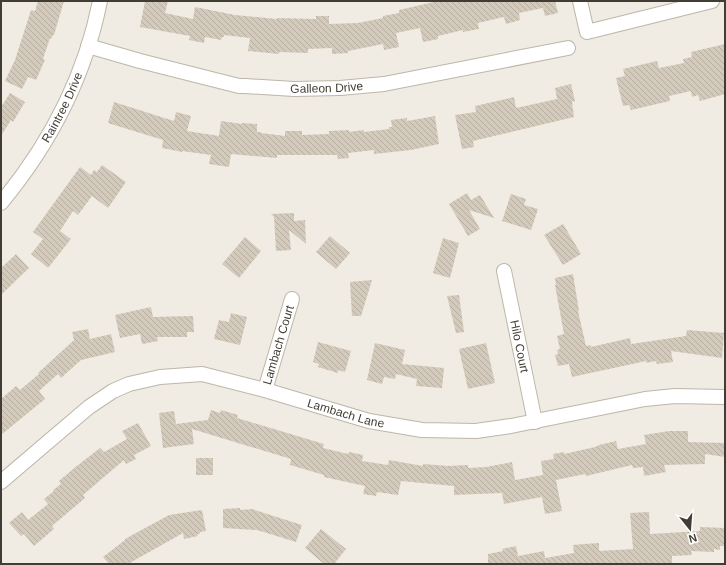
<svg xmlns="http://www.w3.org/2000/svg" width="726" height="565" font-family="Helvetica,sans-serif">
  <style>
    .building { fill: url(#building-back-hatch) }
    .lines { fill: none; stroke-linecap: round; stroke-linejoin: round }
    .minor-casing { stroke: #bdb6a9; stroke-width: 16 }
    .minor { stroke: #fff; stroke-width: 14 }
    .labels { text-anchor: middle; stroke-width: 3.5; stroke-linejoin: round; paint-order: stroke }
    .street-label { font-size: 12px; fill: #413c34; stroke: #fff }
  </style>
  <defs>
    <pattern id="building-back-hatch" width="6" height="6" patternUnits="userSpaceOnUse"><rect width="6" height="6" fill="#d4cabc"/><path d="M-1 5l2 2M0 0l6 6M5-1l2 2" fill="none" stroke="#b7aea2"/></pattern>
  </defs>
  <rect width="100%" height="100%" fill="#f0ece3"/>
  <g class="building">
    <polygon points="38,1 64,1 54,35 53,35 51,39 50,38 43,59 45,60 36,80 28,77 22,89 5,81 15,60 31,10 35,11"/>
    <polygon points="145,1 168,1 165,13 193,19 195,7 235,15 277,19 277,18 316,19 316,16 329,16 329,24 358,23 383,18 383,16 399,13 399,10 438,1 555,1 558,13 545,16 543,8 519,13 520,20 506,24 504,17 478,23 479,29 463,32 463,30 438,36 438,39 423,42 420,28 396,33 399,47 384,50 383,44 348,51 348,53 332,54 332,48 308,49 308,53 279,52 279,54 248,51 250,38 224,35 224,37 222,37 221,40 205,37 204,43 189,40 190,36 140,27"/>
    <polygon points="725,44 725,94 700,101 698,95 692,97 691,91 669,96 670,101 631,110 629,105 623,106 616,78 625,76 623,69 657,61 659,68 684,63 683,59 692,57 691,52"/>
    <polygon points="571,84 575,101 572,102 574,117 473,141 474,147 462,149 455,115 476,112 475,106 514,97 516,108 557,99 555,88"/>
    <polygon points="10,93 25,102 13,122 11,120 1,136 1,107"/>
    <polygon points="114,102 174,121 176,112 191,116 187,131 219,136 221,121 242,124 242,123 257,124 257,132 261,132 261,133 285,136 285,131 302,131 302,135 329,134 329,131 349,130 349,132 364,130 364,132 389,129 389,127 392,127 391,120 407,118 407,121 435,116 439,144 411,150 374,154 374,150 348,153 349,158 338,159 337,155 277,155 277,158 231,154 229,167 209,164 211,155 182,151 182,152 162,148 163,140 108,123"/>
    <polygon points="102,165 126,182 108,208 92,196 78,215 73,211 60,231 71,239 48,268 31,254 43,239 33,232 80,167 91,175 94,170 97,172"/>
    <polygon points="467,193 471,200 480,195 494,218 469,210 480,229 468,236 449,204"/>
    <polygon points="511,194 526,199 524,205 538,209 531,230 502,221"/>
    <polygon points="294,213 294,221 305,220 306,244 289,230 291,250 276,251 274,217 271,214"/>
    <polygon points="563,224 581,254 563,265 544,235"/>
    <polygon points="330,236 350,253 336,269 316,252"/>
    <polygon points="245,237 261,251 239,278 222,264"/>
    <polygon points="443,238 459,243 450,278 433,273"/>
    <polygon points="16,254 29,268 1,295 1,268"/>
    <polygon points="573,274 579,311 578,311 586,346 591,345 591,347 630,338 631,344 686,336 687,330 724,333 722,358 671,351 673,362 657,364 656,361 646,363 646,361 572,377 569,364 558,366 555,355 558,354 557,350 560,349 557,336 564,334 555,285 556,285 555,278"/>
    <polygon points="372,280 361,316 352,316 350,282"/>
    <polygon points="459,295 464,332 456,333 447,296"/>
    <polygon points="151,307 153,317 193,316 194,332 187,332 187,337 157,337 158,341 142,344 140,334 120,338 115,315"/>
    <polygon points="231,313 247,317 240,345 214,339 219,320 229,322"/>
    <polygon points="88,329 90,339 111,334 115,352 81,360 61,378 58,374 39,391 45,399 1,435 1,399 16,386 20,390 39,374 38,373 74,340 72,332"/>
    <polygon points="318,342 351,351 345,372 338,370 338,373 318,367 319,364 313,362"/>
    <polygon points="375,343 405,350 402,364 444,368 442,388 416,386 417,379 396,374 395,379 384,377 382,384 367,380"/>
    <polygon points="486,343 495,383 468,389 459,349"/>
    <polygon points="211,410 220,413 221,410 238,415 237,418 324,444 323,448 348,454 349,452 363,455 362,461 388,465 389,460 423,466 423,464 448,466 468,465 468,468 486,467 512,462 515,480 543,475 541,461 554,459 553,454 564,452 564,454 595,447 599,445 616,441 618,449 646,444 644,435 669,431 688,431 688,442 725,443 725,457 705,454 705,464 664,465 666,472 644,476 643,467 633,468 632,465 586,476 585,474 556,480 562,511 545,514 542,497 504,504 502,493 454,495 454,486 401,481 398,495 377,492 376,496 363,494 365,486 324,477 324,475 290,465 291,459 192,429 194,444 163,448 159,413 174,411 176,424 208,420"/>
    <polygon points="138,423 151,446 134,455 136,459 126,464 124,460 83,495 85,498 52,526 54,529 34,546 24,534 21,536 9,523 22,512 28,520 48,504 44,499 54,491 53,490 61,484 59,481 73,469 100,448 104,452 127,439 122,431"/>
    <rect x="196" y="458" width="17" height="17"/>
    <polygon points="240,508 240,510 252,509 302,525 296,542 257,530 223,528 223,509"/>
    <polygon points="202,510 206,531 200,532 200,534 197,534 198,536 184,539 183,533 128,564 109,564 103,557 125,540 125,539 169,515"/>
    <polygon points="649,512 650,534 700,531 700,527 725,528 725,546 720,546 720,550 714,549 714,552 691,551 692,555 672,556 672,564 488,564 488,554 503,551 502,549 516,546 518,556 544,551 545,558 574,553 573,545 584,544 599,543 599,551 633,549 630,513"/>
    <polygon points="321,529 346,549 334,564 324,564 305,548"/>
  </g>
  <g class="lines">
    <g class="minor-casing">
      <g id="minor">
        <polyline points="580,1 587,32 712,1"/>
        <path id="s1" d="M88 46 140 61 239 86H245L294 89 340 88 384 84 568 48"/>
        <path id="s2" d="M1 203C50 144 85 76 100 1"/>
        <path id="s3" d="M504 271 535 422"/>
        <path id="s4" d="M265 390 292 299"/>
        <path id="s5" d="M1 482 89 407 113 391 129 384 160 377 202 374 265 390 369 421 422 430 476 431 511 426 645 399 675 396 725 397"/>
      </g>
    </g>
    <use href="#minor" class="minor"/>
  </g>
  <g class="labels">
    <g class="street-label">
      <text dy="4" stroke="none"><textPath href="#s1" startOffset="244">Galleon Drive</textPath></text>
      <text dy="4" stroke="none"><textPath href="#s2" startOffset="114">Raintree Drive</textPath></text>
      <text dy="4" stroke="none"><textPath href="#s4" startOffset="47">Lambach Court</textPath></text>
      <text dy="4" stroke="none"><textPath href="#s3" startOffset="77">Hilo Court</textPath></text>
      <text dy="4" stroke="none"><textPath href="#s5" startOffset="385">Lambach Lane</textPath></text>
    </g>
  </g>
  <rect width="726" height="565" fill="none" stroke="#413c34" stroke-width="4"/>
  <g transform="translate(690 529) rotate(163)" stroke="#ffffff" stroke-width="3" paint-order="stroke">
  <path d="M0-3L7 15L0 10L-7 15Z" fill="#413c34"/>
  <text y="-6" font-size="11" font-weight="bold" text-anchor="middle" fill="#413c34">N</text>
  </g>
</svg>
